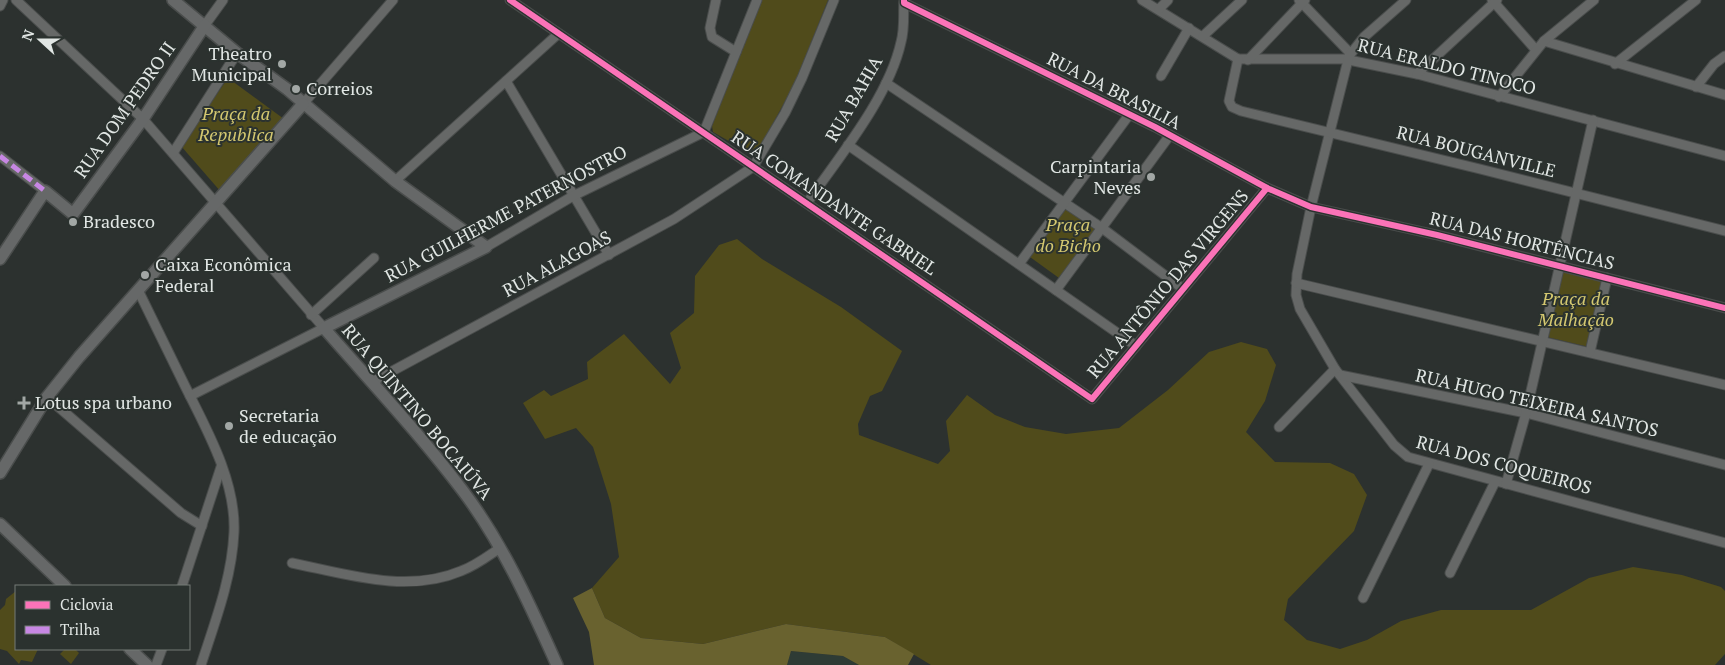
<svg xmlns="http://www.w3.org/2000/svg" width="1725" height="665" font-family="'PT Serif',serif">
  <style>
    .built { fill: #2e3b35 }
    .green { fill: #504b1b }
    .forest { fill: #69622f }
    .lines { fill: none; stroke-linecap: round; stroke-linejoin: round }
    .minor-casing { stroke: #4a4d4c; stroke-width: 11 }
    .major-casing { stroke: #4a4d4c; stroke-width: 14 }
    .minor { stroke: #666867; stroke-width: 9 }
    .major { stroke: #666868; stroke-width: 11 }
    .quiet { stroke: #c787e3; stroke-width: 5; stroke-dasharray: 10 5; stroke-linecap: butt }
    .cycleway-casing { stroke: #2b322f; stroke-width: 9 }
    .cycleway { stroke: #fb73b8; stroke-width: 6 }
    .poi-dot { fill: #a2a7a5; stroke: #2b322f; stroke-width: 2 }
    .labels { text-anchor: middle; stroke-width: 4; stroke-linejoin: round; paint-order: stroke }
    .poi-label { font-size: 18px; fill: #e1e6e4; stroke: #2b322f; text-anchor: start }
    .street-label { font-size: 18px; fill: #e1e6e4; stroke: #2b322f }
    .park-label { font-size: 18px; font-style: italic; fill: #d4c870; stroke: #2b322f }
  </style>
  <rect width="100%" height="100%" fill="#2c312f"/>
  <polygon class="built" points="791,651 843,656 859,665 787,665"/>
  <g class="green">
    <polygon points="761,0 828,0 795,83 755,156 713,132 712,126"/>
    <polygon points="228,78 284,119 221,192 181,146"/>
    <polygon points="1065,208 1095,229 1059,278 1030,257"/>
    <polygon points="737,239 762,259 841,307 902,351 882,391 870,396 858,424 859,435 938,464 950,451 946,421 967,395 995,415 1025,427 1066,434 1119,428 1168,390 1209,352 1241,342 1267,349 1276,365 1265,401 1246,432 1275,462 1330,463 1354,474 1367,495 1354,531 1288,599 1284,620 1307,640 1340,649 1367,640 1401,621 1441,610 1531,610 1589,578 1633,567 1682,575 1721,587 1725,591 1725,654 1715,665 931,665 885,637 786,624 703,644 641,638 605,618 592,588 619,557 611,504 593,447 576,428 545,439 523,403 544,390 551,396 588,379 587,362 624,334 670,384 681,368 670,333 694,313 695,276 719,245"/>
    <polygon points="1562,272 1604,282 1589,347 1547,337"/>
    <polygon points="16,591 16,649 38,649 32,662 21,660 19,664 7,651 0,649 0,610 5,605 6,599"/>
    <polygon points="65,649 75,649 79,653 71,664 60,654"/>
  </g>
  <polygon class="forest" points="592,588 605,618 641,638 703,644 786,624 885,637 914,654 908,665 859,665 843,656 791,651 787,665 594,665 589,632 573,598"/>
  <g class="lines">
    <g class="minor-casing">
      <g id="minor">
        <polyline points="16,0 143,119 324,328 190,396"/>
        <polyline points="510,0 1092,399 1267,188"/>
        <polyline points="716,0 710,28 712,37 736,52"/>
        <polyline points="1142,0 1238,59 1344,59 1417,74 1725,156"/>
        <polyline points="1299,0 1350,53"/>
        <polyline points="1406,0 1364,37 1349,56 1311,207 1297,274 1296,295 1300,309 1335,369 1394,445 1408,457 1725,543"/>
        <polyline points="1492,0 1536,50"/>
        <polyline points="904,3 1155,127 1267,188 1311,207 1437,235 1725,308"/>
        <polyline points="0,6 3,0"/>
        <polyline points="1159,9 1168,0"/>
        <polyline points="205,25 223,0"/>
        <polyline points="1203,36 1242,0"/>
        <polyline points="1544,41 1725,95"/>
        <polyline points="1238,59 1229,101 1232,107 1241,111 1480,169 1725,231"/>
        <polyline points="1248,60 1305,0"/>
        <polyline points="1615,64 1696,0"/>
        <polyline points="1417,74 1497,0"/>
        <polyline points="1161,76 1189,28"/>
        <polyline points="506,81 609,255"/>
        <polyline points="886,83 1102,228 1183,289"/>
        <polyline points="1696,87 1714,64 1725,56"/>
        <polyline points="1499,97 1544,41 1594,0"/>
        <polyline points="303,104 393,0"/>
        <polyline points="848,145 1136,346"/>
        <polyline points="173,153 237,53"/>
        <polyline points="0,156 45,191"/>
        <polyline points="395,181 558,34"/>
        <path d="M807 203C839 157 889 97 901 42 905 28 903 14 904 0"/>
        <polyline points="486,247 573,196 704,132 757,0"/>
        <polyline points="1019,264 1129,115"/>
        <polyline points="1296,283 1725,385"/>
        <path d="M138 290C154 322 169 354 185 386 207 430 236 481 234 532 232 578 215 622 201 665"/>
        <polyline points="1056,290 1170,135"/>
        <polyline points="311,315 374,258"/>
        <polyline points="1590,352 1607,278"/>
        <polyline points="1340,375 1526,413 1725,465"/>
        <polyline points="372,382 674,219 753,167 785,113 802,78 834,0"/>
        <polyline points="47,397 181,513 202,526"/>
        <polyline points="1279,427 1335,369"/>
        <polyline points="1506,484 1526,413 1593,120"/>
        <path d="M292 563C346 574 407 594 461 571 475 566 488 556 500 548"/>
        <polyline points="1450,573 1495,482"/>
        <polyline points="182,586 221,467"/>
        <polyline points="1363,598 1429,464"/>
        <polyline points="156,665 162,649"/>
      </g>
    </g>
    <g class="major-casing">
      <g id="major">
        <path d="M173 0 237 53 287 89 395 181 486 247 324 328C371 382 420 434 463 491 503 544 530 605 557 665"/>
        <polyline points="0,259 45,191 73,214 143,119 205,25"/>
        <polyline points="0,473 47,397 79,357 303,104"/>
        <polyline points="0,524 65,586"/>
        <polyline points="130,649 147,665"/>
      </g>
    </g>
    <use href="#minor" class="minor"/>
    <use href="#major" class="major"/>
    <polyline class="quiet" points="0,156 45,191"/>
    <g class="cycleway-casing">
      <g id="cycleway">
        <polyline points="510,0 1092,399 1267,188"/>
        <polyline points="904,0 904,3 1155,127 1267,188 1311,207 1437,235 1725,308"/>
      </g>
    </g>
    <use href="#cycleway" class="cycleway"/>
  </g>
  <g class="poi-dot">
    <circle cx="282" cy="64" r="5"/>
    <circle cx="296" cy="89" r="5"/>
    <circle cx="1151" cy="177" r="5"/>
    <circle cx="73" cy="222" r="5"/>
    <circle cx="145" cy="275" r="5"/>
    <path d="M21.5 395.5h5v5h5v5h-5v5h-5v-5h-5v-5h5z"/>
    <circle cx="229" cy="426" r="5"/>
  </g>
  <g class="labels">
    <g class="poi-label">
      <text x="272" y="60" text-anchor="end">Theatro<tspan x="272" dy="21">Municipal</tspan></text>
      <text x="306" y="95">Correios</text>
      <text x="1141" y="173" text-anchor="end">Carpintaria<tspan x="1141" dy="21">Neves</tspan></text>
      <text x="83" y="228">Bradesco</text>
      <text x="155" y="271">Caixa Econômica<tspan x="155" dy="21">Federal</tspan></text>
      <text x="35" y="409">Lotus spa urbano</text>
      <text x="239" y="422">Secretaria<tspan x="239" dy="21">de educação</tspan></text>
    </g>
    <g class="street-label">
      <text transform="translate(1447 67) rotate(14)" y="6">RUA ERALDO TINOCO</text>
      <text transform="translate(1114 91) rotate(27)" y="6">RUA DA BRASILIA</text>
      <text transform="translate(854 99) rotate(-60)" y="6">RUA BAHIA</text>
      <text transform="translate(125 110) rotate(-55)" y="6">RUA DOM PEDRO II</text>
      <text transform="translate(1476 152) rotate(14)" y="6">RUA BOUGANVILLE</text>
      <text transform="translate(834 203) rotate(34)" y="6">RUA COMANDANTE GABRIEL</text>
      <text transform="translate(506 214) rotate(-28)" y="6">RUA GUILHERME PATERNOSTRO</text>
      <text transform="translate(1522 241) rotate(14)" y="6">RUA DAS HORTÊNCIAS</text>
      <text transform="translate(557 264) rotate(-28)" y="6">RUA ALAGOAS</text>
      <text transform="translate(1168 284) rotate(-50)" y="6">RUA ANTÔNIO DAS VIRGENS</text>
      <text transform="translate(1537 403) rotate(13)" y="6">RUA HUGO TEIXEIRA SANTOS</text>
      <text transform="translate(417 412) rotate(50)" y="6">RUA QUINTINO BOCAIÚVA</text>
      <text transform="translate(1504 465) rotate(15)" y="6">RUA DOS COQUEIROS</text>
    </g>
    <g class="park-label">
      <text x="236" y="120">Praça da<tspan x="236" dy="21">Republica</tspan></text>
      <text x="1068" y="231">Praça<tspan x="1068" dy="21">do Bicho</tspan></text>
      <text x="1576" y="305">Praça da<tspan x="1576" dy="21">Malhação</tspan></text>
    </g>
  </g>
  <rect x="15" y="585" width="175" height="65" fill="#2b322f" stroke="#747a77"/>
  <rect x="25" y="601" width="25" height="8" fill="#fb73b8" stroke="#747a77"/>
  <text x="60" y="610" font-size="15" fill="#e1e6e4">Ciclovia</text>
  <rect x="25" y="626" width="25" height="8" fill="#c787e3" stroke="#747a77"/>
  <text x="60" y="635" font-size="15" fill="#e1e6e4">Trilha</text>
  <g transform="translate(40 40) rotate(291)" stroke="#2b322f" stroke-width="4" paint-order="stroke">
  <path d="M0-4L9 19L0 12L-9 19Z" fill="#e1e6e4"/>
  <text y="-8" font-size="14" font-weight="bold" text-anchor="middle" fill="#e1e6e4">N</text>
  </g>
</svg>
